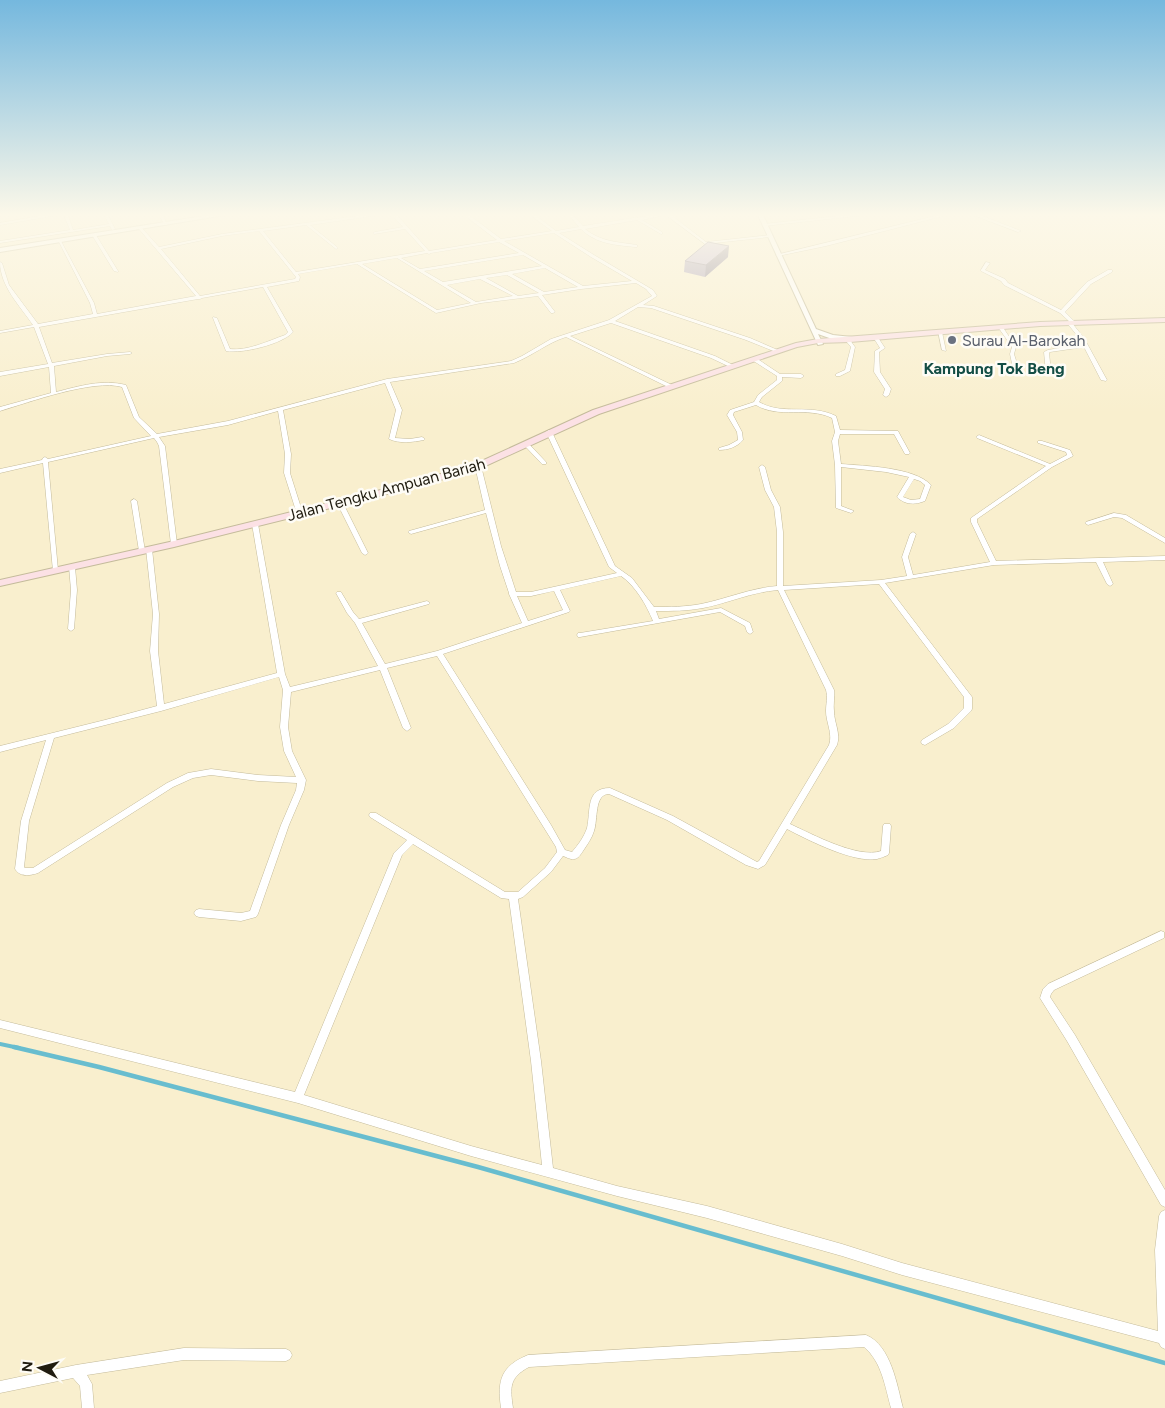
<svg xmlns="http://www.w3.org/2000/svg" width="1165" height="1408" font-family="Figtree,sans-serif">
  <style>
    .lines { fill: none; stroke-linecap: round; stroke-linejoin: round }
    .stream-far1 { stroke: #68bdcf; stroke-width: 4 }
    .stream { stroke: #68bdcf; stroke-width: 4.5 }
    .minor-casing { stroke: #c4bb9b; stroke-width: 1 }
    .tertiary-casing { stroke: #c4bb9b; stroke-width: 2 }
    .secondary-casing { stroke: #c4bb9b; stroke-width: 2 }
    .minor { fill: #fff; fill-rule: evenodd }
    .tertiary { fill: #fff; fill-rule: evenodd }
    .secondary { fill: #fce1e5; fill-rule: evenodd }
    .wall { fill: #a79db7 }
    .shaded-wall { fill: #887f95 }
    .building { fill: #c2b6d5; stroke: #887f95 }
    .worship-dot { fill: #6b7280; stroke: #fefcf6; stroke-width: 2 }
    .labels { text-anchor: middle; stroke-width: 5; stroke-linejoin: round; paint-order: stroke }
    .far-worship-label { font-size: 16px; fill: #5b616d; stroke: #fefcf6; text-anchor: start }
    .far-neighbourhood-label { font-size: 16px; font-weight: bold; fill: #134d45; stroke: #fefcf6 }
    .far-street-label { font-size: 16px; fill: #201c10; stroke: #fefcf6 }
  </style>
  <rect width="100%" height="100%" fill="#f9efce"/>
  <g class="lines">
    <polyline class="stream-far1" points="0,1044 19,1048"/>
    <polyline class="stream" points="14,1047 99,1067 478,1167 1165,1363"/>
    <g class="minor-casing">
      <g id="minor">
        <polygon points="46,215 58,215 0,225 0,223"/>
        <polygon points="64,215 68,215 73,230 109,224 104,215 108,215 115,229 112,230 110,226 0,243 0,241 70,230"/>
        <polygon points="159,215 163,215 167,225 165,225"/>
        <path d="M365 215H379L310 225 337 247 338 248 336 249 306 225 263 231 296 272 425 251 405 229 374 234 373 233 375 232 403 227 392 215H397L429 251 497 240 464 215H469L501 239 552 231 530 215H535L556 231 579 227 569 215H573L583 226 653 215H665L642 220 662 232V234H661L637 220 585 229C601 242 618 242 637 245V247H636C616 245 596 244 581 229L559 233 594 255 653 290 657 296 643 305 654 306 750 338 780 351 776 352 746 340 651 308 638 307 615 321 715 356 735 366 730 367 711 358 611 323 570 336 672 385V387H668L566 337C547 343 532 356 514 363L390 382 402 410 395 438 410 439 422 437 425 439 424 440C413 442 400 444 389 439L396 410 385 383 283 410 291 454 290 473 303 514 300 516 297 514 284 473 285 454 278 411 228 425 159 437 165 446 177 544 174 546 171 544 159 446 157 442 154 438 48 462 58 570 57 571H53L43 463 0 473V469L42 460 43 458 45 457 48 459 151 436 134 418 122 387C93 379 30 402 0 411V407L51 393 49 367 0 376V372L48 364 34 327 0 333V331L33 325C20 306 0 286 0 262L2 263 9 285 38 324 93 314 90 303 58 240 61 241 94 303 97 314 196 296 139 229V227H141L159 247 222 234ZM259 231 296 277 295 279 200 296 161 249 222 236ZM554 233 591 257 632 281 583 286 504 241ZM499 242 519 253 420 269 401 258 427 253 429 254 431 253ZM523 255 542 266 443 282 424 271ZM397 258 471 303 437 310 362 264ZM357 264 436 313 481 303 538 296 551 313H553L555 312 542 295 581 289 636 283 646 289 652 296 609 320 551 339 522 356 511 361 387 379 228 421 157 434 139 417 126 385C103 379 79 386 56 392L54 366 107 356 130 354 132 353 130 352 107 354 52 363 39 327 198 299H200L202 298 263 287 288 332 285 335C268 341 248 351 230 349L217 318 213 317V318L226 351C242 354 283 344 293 332L267 287 299 281 300 277 298 274ZM545 268 578 287 544 292 512 274ZM507 275 539 293 518 296 486 278ZM480 279 513 296 476 302 447 285Z"/>
        <polygon points="666,215 671,215 706,242 770,235 772,236 770,237 705,244"/>
        <polygon points="848,215 866,215 764,226 762,225 764,224"/>
        <polygon points="939,215 947,215 826,246 778,256 776,255"/>
        <polygon points="973,215 980,215 1021,231 1018,232"/>
        <polygon points="93,234 96,235 118,271 118,272 114,271 92,235"/>
        <polygon points="986,262 990,263 985,270 1005,279 1008,283 1061,310 1087,282 1108,270 1112,270 1112,272 1091,284 1065,312 1075,322 1072,323 1084,338 1107,380 1106,381 1101,380 1084,347 1050,352 1049,353 1051,372 1046,373 1044,352 1048,350 1083,344 1080,339 1067,323 1070,322 1060,313 1004,285 1001,281 981,271 981,270"/>
        <polygon points="998,326 1002,326 1016,347 1014,354 1020,373 1019,374 1014,373 1010,354 1012,347 998,327"/>
        <polygon points="938,331 942,332 946,351 942,350"/>
        <polygon points="873,336 877,336 885,348 879,352 880,372 891,389 889,395 886,397 883,395 885,389 874,372 875,351 880,348 873,337"/>
        <polygon points="846,340 850,340 855,347 850,371 840,376 836,376 836,374 845,370 851,347 846,341"/>
        <path d="M752 358H756L780 374H801L804 376 801 378 782 377V381L762 397 759 402C783 416 809 403 836 416L840 430 898 431 910 453 909 454H905L894 434H840L838 441 841 464C865 466 914 467 931 485L925 501C915 505 905 505 897 497L909 477 886 472 841 467V506L854 511 851 513 836 508 835 465 832 441 835 432 832 418C807 406 779 419 756 405L734 412 733 415 742 432 743 440C737 447 728 450 719 450V448L729 445 738 440 737 432 727 415 730 410 754 402 758 395 777 380V376L752 360ZM914 479 920 481 925 485 920 499 911 500 903 497Z"/>
        <path d="M549 430 552 432 615 566 632 578 654 607C670 607 685 607 701 604 726 599 751 588 777 586V532L774 507 765 490 759 467 762 465 765 467 771 490 780 507 783 532V586L881 580 907 576 902 557 910 534 913 532 916 534 908 557 913 575 990 562 971 522V518L1046 466 977 438 976 437 979 435 1050 464 1067 455 1066 452 1038 443V441H1042L1070 450 1073 456 1052 467 977 519V522L996 561 1165 556V560L1103 562 1113 584 1110 586 1107 584 1096 562 994 565 885 583 972 697V709L971 711 954 728 925 745 922 744 921 742 922 740 948 724 964 708V697L879 584 784 590 834 690C835 697 833 704 834 711 834 723 841 733 837 745L790 824C812 834 858 859 881 851L883 826 884 824H890L891 826 889 853 888 855C884 857 880 858 877 859 853 863 808 840 787 829L765 865 758 869 746 865 667 820 609 794C594 794 598 820 594 831 592 838 587 845 583 851 581 854 578 859 574 859 571 860 566 857 563 856L551 872 523 897 518 899 541 1061 553 1168 617 1186 707 1206 842 1244 902 1263 1158 1331 1155 1250 1159 1216 1161 1212 1165 1210V1349L1161 1347 1159 1343 902 1275 842 1256 707 1218 617 1196 471 1156 298 1103 0 1028V1020L295 1092 394 853 407 840 370 817 369 815 370 813H376L505 892H518L545 868 557 852 556 847 437 656 387 668 411 728 407 731 403 728 380 670 291 692 288 727 292 751 306 780 304 790 289 825 258 914 256 917 241 921 199 917 196 916 194 913 196 910 199 909 241 913 250 911 281 825 296 790 297 783 258 781 211 775 193 778 173 787 38 873C29 876 20 877 15 869L21 821 46 740 0 752V746L105 720 157 706 150 651 153 614 146 549 147 548 149 547 152 549 159 614 158 651 164 704 277 673 252 524 253 523 255 522 258 524 285 674 290 687 378 666 355 623 347 613 336 593 337 592H341L353 612 359 619 427 601 430 603 429 604 362 623 385 664 437 651 522 623 509 594V593L500 566 486 513 411 534 408 532 409 531 485 510 475 466 476 465 478 464 481 466 501 546 516 592H531L617 573 609 567 546 432ZM621 576C635 585 647 606 653 621L580 633H578L577 635 578 637H580L720 612 745 626 747 632 750 634 753 632 750 623 721 608 659 619 656 611C672 611 687 611 703 608 728 603 752 592 778 590L826 690C828 697 826 704 826 711 826 723 833 733 829 745L759 861 757 862 673 816 610 788C585 788 591 811 587 828 584 837 578 845 572 852L565 850 551 825 443 654 569 612 570 611 560 590ZM554 591 563 610 528 621 517 596H531ZM279 677 283 690 280 727 284 751 296 777 258 775 211 769 188 773 167 783 33 868H25L24 867 29 821 54 738 161 711ZM413 844 501 898 509 899 531 1061 542 1165 471 1146 304 1095 402 855Z"/>
        <polygon points="526,442 528,443 546,462 546,464 542,464 524,445 523,444"/>
        <polygon points="134,499 137,501 145,551 142,553 139,551 131,501"/>
        <polygon points="340,501 343,503 368,553 367,554 365,555 362,553 337,503"/>
        <polygon points="1114,513 1126,515 1165,538 1165,543 1122,518 1114,517 1088,525 1085,523 1086,522"/>
        <polygon points="72,565 75,567 77,590 74,629 71,631 68,629 71,590 69,567"/>
        <polygon points="1161,931 1164,932 1164,938 1054,990 1051,994 1050,997 1075,1035 1165,1190 1165,1207 1161,1205 1067,1041 1040,998 1043,989 1048,984"/>
        <path d="M866 1335C891 1345 897 1385 903 1408H891C885 1387 882 1362 864 1347L529 1367C509 1378 510 1387 513 1408H501C497 1380 501 1366 528 1355Z"/>
        <polygon points="184,1348 286,1349 290,1351 292,1355 290,1359 286,1361 184,1360 87,1375 92,1384 94,1408 82,1408 80,1386 73,1378 0,1393 0,1381 76,1365"/>
      </g>
    </g>
    <g class="tertiary-casing">
      <g id="tertiary">
        <polygon points="210,215 225,215 0,252 0,248"/>
        <polygon points="758,215 763,215 816,329 833,335 852,337 852,339 832,339 818,334 823,344 818,345"/>
      </g>
    </g>
    <g class="secondary-casing">
      <polygon id="secondary" points="1165,318 1165,322 1040,326 850,342 818,343 797,347 599,414 481,468 423,485 174,547 0,586 0,580 174,541 417,481 475,464 593,410 796,343 818,339 1040,322"/>
    </g>
    <use href="#minor" class="minor"/>
    <use href="#tertiary" class="tertiary"/>
    <use href="#secondary" class="secondary"/>
  </g>
  <polygon class="wall" points="728,257 705,277 684,272 685,261"/>
  <polygon class="shaded-wall" points="729,246 728,257 705,277 706,265"/>
  <polygon class="building" points="708,242 729,246 706,265 685,261"/>
  <linearGradient id="sky" x2="0" y2="1"><stop stop-color="#75b8de"/><stop offset="0.52" stop-color="#fcf8e9"/><stop offset="1" stop-color="#fcf8e9" stop-opacity="0"/></linearGradient>
  <rect width="1165" height="413" fill="url(#sky)"/>
  <circle class="worship-dot" cx="952" cy="340" r="5"/>
  <g class="labels">
    <g class="far-worship-label">
      <text x="962" y="346">Surau Al-Barokah</text>
    </g>
    <g class="far-neighbourhood-label">
      <text x="994" y="374">Kampung Tok Beng</text>
    </g>
    <g class="far-street-label">
      <text transform="translate(386 489) rotate(-15)" y="6">Jalan Tengku Ampuan Bariah</text>
    </g>
  </g>
  <g transform="translate(40 1368) rotate(276)" stroke="#fefcf6" stroke-width="4" paint-order="stroke">
  <path d="M0-4L9 19L0 12L-9 19Z" fill="#201c10"/>
  <text y="-8" font-size="14" font-weight="bold" text-anchor="middle" fill="#201c10">N</text>
  </g>
</svg>
